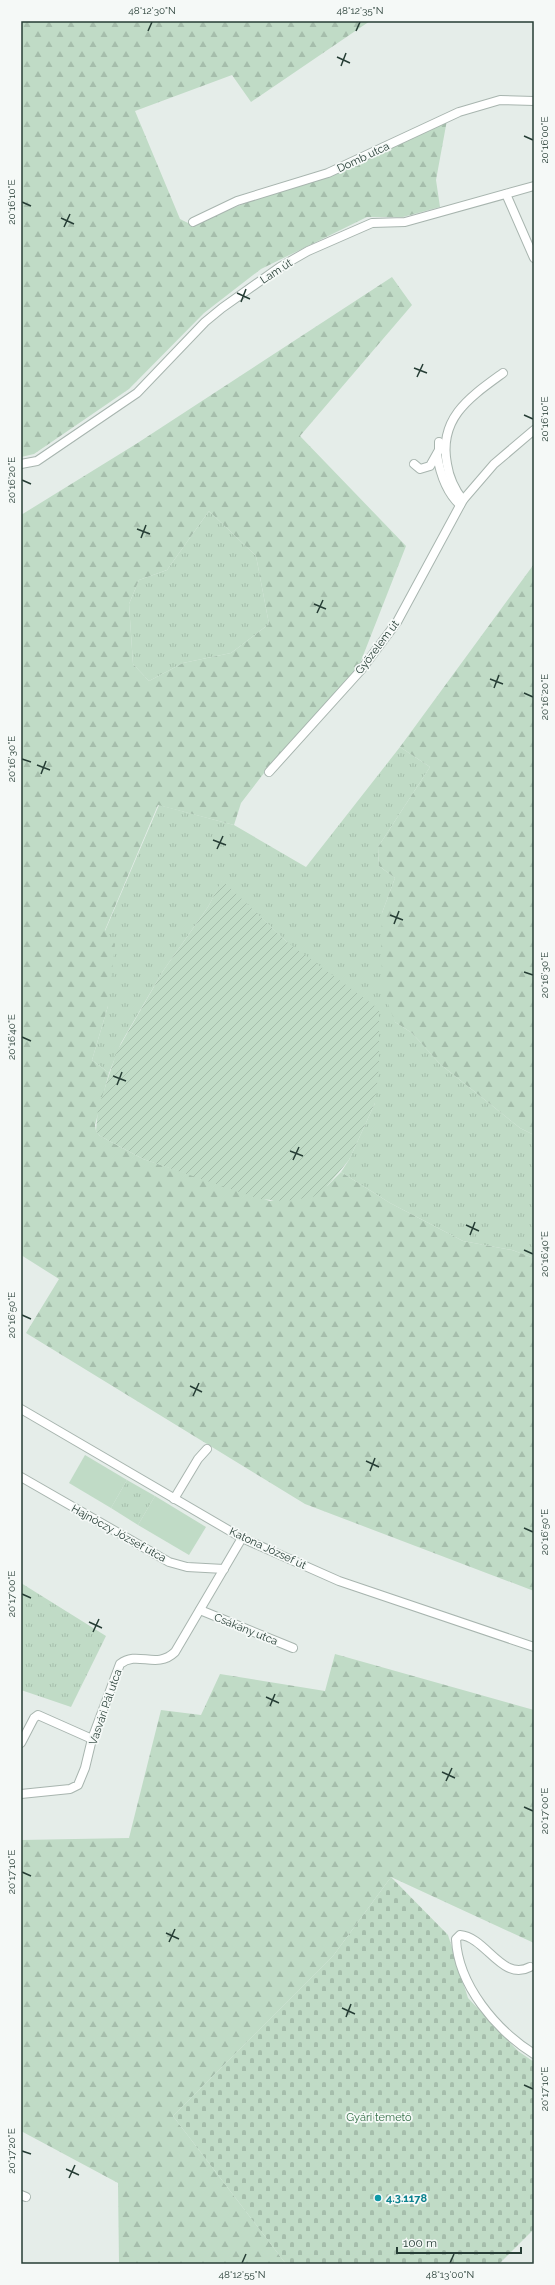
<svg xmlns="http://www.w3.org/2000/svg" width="555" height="2285" font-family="Raleway,sans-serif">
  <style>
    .grass { fill: url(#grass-tufts) }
    .forest { fill: url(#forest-firs); fill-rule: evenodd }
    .cemetery { fill: url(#cemetery-stones) }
    .garden { fill: url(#garden-furrows) }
    .pitch { fill: #c0dbc6 }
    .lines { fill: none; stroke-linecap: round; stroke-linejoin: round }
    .street-casing { stroke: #a8b5af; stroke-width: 10 }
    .street { stroke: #fff; stroke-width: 8 }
    .ticks { fill: none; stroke: #263d35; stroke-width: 1.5 }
    .culture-dot { fill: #0f9aa8; stroke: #f5f9f7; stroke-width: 1.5 }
    .labels { text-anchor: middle; stroke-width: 3.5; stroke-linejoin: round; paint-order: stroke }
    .street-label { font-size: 11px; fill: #263d35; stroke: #f5f9f7 }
    .park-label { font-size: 11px; fill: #347047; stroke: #f5f9f7 }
    .culture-label { font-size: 11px; font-weight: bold; fill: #0d838f; stroke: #f5f9f7; text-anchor: start }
    .neatline { fill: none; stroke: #263d35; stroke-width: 1.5 }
    .ticks-label { font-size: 10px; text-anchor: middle; fill: #263d35 }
  </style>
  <defs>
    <pattern id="grass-tufts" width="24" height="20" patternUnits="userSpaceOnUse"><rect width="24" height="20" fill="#c0dbc6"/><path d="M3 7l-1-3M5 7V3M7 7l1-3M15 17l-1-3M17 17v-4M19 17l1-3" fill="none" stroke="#a5bdab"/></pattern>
    <pattern id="forest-firs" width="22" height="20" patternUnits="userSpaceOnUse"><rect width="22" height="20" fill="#c0dbc6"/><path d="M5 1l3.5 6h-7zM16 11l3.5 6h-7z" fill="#a5bdab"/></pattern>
    <pattern id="cemetery-stones" width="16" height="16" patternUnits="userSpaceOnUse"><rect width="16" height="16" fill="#c0dbc6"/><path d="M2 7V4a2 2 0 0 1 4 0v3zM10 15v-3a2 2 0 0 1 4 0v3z" fill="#a5bdab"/></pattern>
    <pattern id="garden-furrows" width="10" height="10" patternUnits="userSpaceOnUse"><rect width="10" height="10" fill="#c0dbc6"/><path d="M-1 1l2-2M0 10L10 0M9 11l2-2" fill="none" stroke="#a5bdab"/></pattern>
  </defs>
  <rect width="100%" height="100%" fill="#e5ede9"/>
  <g class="grass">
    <polygon points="209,511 256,556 269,624 231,653 183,663 149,681 133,664 129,604 139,580 167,570"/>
    <polygon points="400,747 430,767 378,847 379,866 395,878 382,913 395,1022 412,1033 440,1064 520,1128 534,1135 534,1258 512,1250 463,1241 390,1203 341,1172 349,1160 375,1103 287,942 222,881 208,907 163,971 121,1043 109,1073 92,1060 108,1006 105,931 159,805 234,825 306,867"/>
    <polygon points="127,1480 155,1496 138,1525 111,1508"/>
    <polygon points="21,1583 106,1636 71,1707 21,1690"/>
  </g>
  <g class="forest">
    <polygon points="21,21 370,21 251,102 232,75 135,111 180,219 192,225 447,120 436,180 440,207 403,217 367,217 261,269 204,313 129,389 34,454 21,457"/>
    <path d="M392 277 412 305 300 436 406 546 359 666 271 764 241 803 234 825 158 805 105 930 115 944 108 1006 92 1060 109 1073 95 1125 96 1131 100 1136 143 1159 270 1201 327 1186 341 1172 390 1203 463 1241 512 1250 534 1258V1591L305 1504 26 1333 59 1279 21 1255V515L136 444ZM209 511 256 556 269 624 231 653 183 663 149 681 133 664 129 604 139 580 167 570Z"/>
    <polygon points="534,564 534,1135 520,1128 440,1064 412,1033 395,1022 387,1001 381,961 382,913 395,878 379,866 378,847 430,767 400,747"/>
    <polygon points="335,1654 534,1710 534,1943 391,1877 333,1956 173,2116 286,2264 119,2264 118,2183 21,2131 21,1840 129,1838 161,1710 201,1715 220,1674 325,1691"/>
  </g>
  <polygon class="cemetery" points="391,1877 448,1935 468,1998 518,2051 534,2062 534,2229 499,2264 286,2264 173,2116 333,1956"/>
  <polygon class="garden" points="222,880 287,942 379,1009 379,1065 375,1103 349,1160 327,1186 313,1197 284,1201 260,1199 143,1159 100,1136 96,1131 98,1109 117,1051 163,971 208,907"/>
  <g class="pitch">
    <polygon points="85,1455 127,1480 111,1508 69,1483"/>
    <polygon points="155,1496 206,1527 189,1555 138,1525"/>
  </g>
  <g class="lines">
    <g class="street-casing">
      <g id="street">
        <polyline points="506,194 534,258"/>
        <polyline points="193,222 237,201 328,173 459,112 500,100 534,101"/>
        <path d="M437 455C440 473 446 492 460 505"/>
        <polyline points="21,464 37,461 137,393 205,322 222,308 280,267 308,251 372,223 405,222 534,186"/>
        <polyline points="414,464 420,469 430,466 439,450 439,442"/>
        <path d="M463 500C455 490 449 477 447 464 438 418 470 397 503 373"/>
        <polyline points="269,772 361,670 397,622 463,500 494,464 534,430"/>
        <polyline points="21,1409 242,1538 339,1581 534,1647"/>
        <polyline points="21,1477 169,1562 187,1567 224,1569"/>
        <polyline points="174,1499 198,1459 207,1449"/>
        <polyline points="200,1610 293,1648"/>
        <polyline points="21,1743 34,1718 38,1715 92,1739"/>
        <path d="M21 1794 70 1789 78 1785 85 1768 92 1739 120 1664C138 1650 156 1670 175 1652L242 1538"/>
        <path d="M530 1967C502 1982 486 1937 460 1935L456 1939C458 1985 496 2030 534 2054"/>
        <polyline points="21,2195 26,2197"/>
      </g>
    </g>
    <use href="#street" class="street"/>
  </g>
  <path class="ticks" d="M148 31 152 22M356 31 360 22M337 57 350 63M341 66 346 53M524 136 533 140M22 202 31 206M61 218 74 224M64 227 70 214M237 293 250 299M241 302 246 289M414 368 427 373M417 377 423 364M524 415 533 419M22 480 31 484M137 529 150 534M141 538 146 525M314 604 326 609M317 613 323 600M490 679 503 684M494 688 499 675M524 693 533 697M22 759 31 762M37 765 50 770M41 774 46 761M213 840 226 845M217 849 223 836M390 915 403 920M394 924 399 911M524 972 533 975M22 1037 31 1041M113 1076 126 1081M117 1085 122 1072M290 1151 303 1156M293 1160 299 1147M466 1225 479 1231M470 1235 475 1222M524 1250 533 1254M22 1315 31 1319M190 1386 202 1392M193 1396 199 1383M366 1461 379 1467M370 1471 375 1458M524 1528 533 1532M22 1594 31 1598M89 1622 102 1628M93 1632 99 1619M266 1697 279 1703M270 1706 275 1694M442 1772 455 1778M446 1781 452 1768M524 1807 533 1811M22 1872 31 1876M166 1933 179 1939M169 1942 175 1929M342 2008 355 2014M346 2017 351 2004M524 2085 533 2089M22 2151 31 2154M66 2169 79 2175M69 2178 75 2165M242 2263 246 2254M450 2263 454 2254"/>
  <circle class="culture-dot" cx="378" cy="2198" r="4"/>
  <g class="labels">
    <g class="street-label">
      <text transform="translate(363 157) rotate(-25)" y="4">Domb utca</text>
      <text transform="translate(276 271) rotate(-33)" y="4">Lam út</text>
      <text transform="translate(377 647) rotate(-53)" y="4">Győzelem út</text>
      <text transform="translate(119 1533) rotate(29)" y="4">Hajnóczy József utca</text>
      <text transform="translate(268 1548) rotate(25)" y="4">Katona József út</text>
      <text transform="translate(246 1629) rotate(22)" y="4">Csákány utca</text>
      <text transform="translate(105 1707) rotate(-71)" y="4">Vasvári Pál utca</text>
    </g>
    <g class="park-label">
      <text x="379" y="2121">Gyári temető</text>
    </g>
    <g class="culture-label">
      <text x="386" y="2202">4.3.1178</text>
    </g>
  </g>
  <rect width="555" height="2285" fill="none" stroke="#f5f9f7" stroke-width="44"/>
  <path d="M397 2247v6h124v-6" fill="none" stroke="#263d35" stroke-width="2"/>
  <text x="403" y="2247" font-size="12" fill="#263d35" stroke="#f5f9f7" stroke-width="3" paint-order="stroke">100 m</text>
  <rect x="22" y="22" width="511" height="2241" class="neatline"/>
  <g class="ticks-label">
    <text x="152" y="14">48°12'30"N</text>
    <text x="360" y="14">48°12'35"N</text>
    <text transform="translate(544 140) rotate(-90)" y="4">20°16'00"E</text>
    <text transform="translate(11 202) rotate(-90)" y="4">20°16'10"E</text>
    <text transform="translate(544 419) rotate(-90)" y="4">20°16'10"E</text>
    <text transform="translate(11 480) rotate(-90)" y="4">20°16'20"E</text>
    <text transform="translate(544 697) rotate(-90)" y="4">20°16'20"E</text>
    <text transform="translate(11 759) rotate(-90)" y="4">20°16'30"E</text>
    <text transform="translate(544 975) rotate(-90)" y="4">20°16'30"E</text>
    <text transform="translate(11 1037) rotate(-90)" y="4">20°16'40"E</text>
    <text transform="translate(544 1254) rotate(-90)" y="4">20°16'40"E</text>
    <text transform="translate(11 1315) rotate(-90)" y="4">20°16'50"E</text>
    <text transform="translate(544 1532) rotate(-90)" y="4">20°16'50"E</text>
    <text transform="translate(11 1594) rotate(-90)" y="4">20°17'00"E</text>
    <text transform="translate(544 1811) rotate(-90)" y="4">20°17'00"E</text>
    <text transform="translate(11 1872) rotate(-90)" y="4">20°17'10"E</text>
    <text transform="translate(544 2089) rotate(-90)" y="4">20°17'10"E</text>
    <text transform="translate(11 2151) rotate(-90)" y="4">20°17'20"E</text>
    <text x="242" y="2278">48°12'55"N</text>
    <text x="450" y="2278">48°13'00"N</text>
  </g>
</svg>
